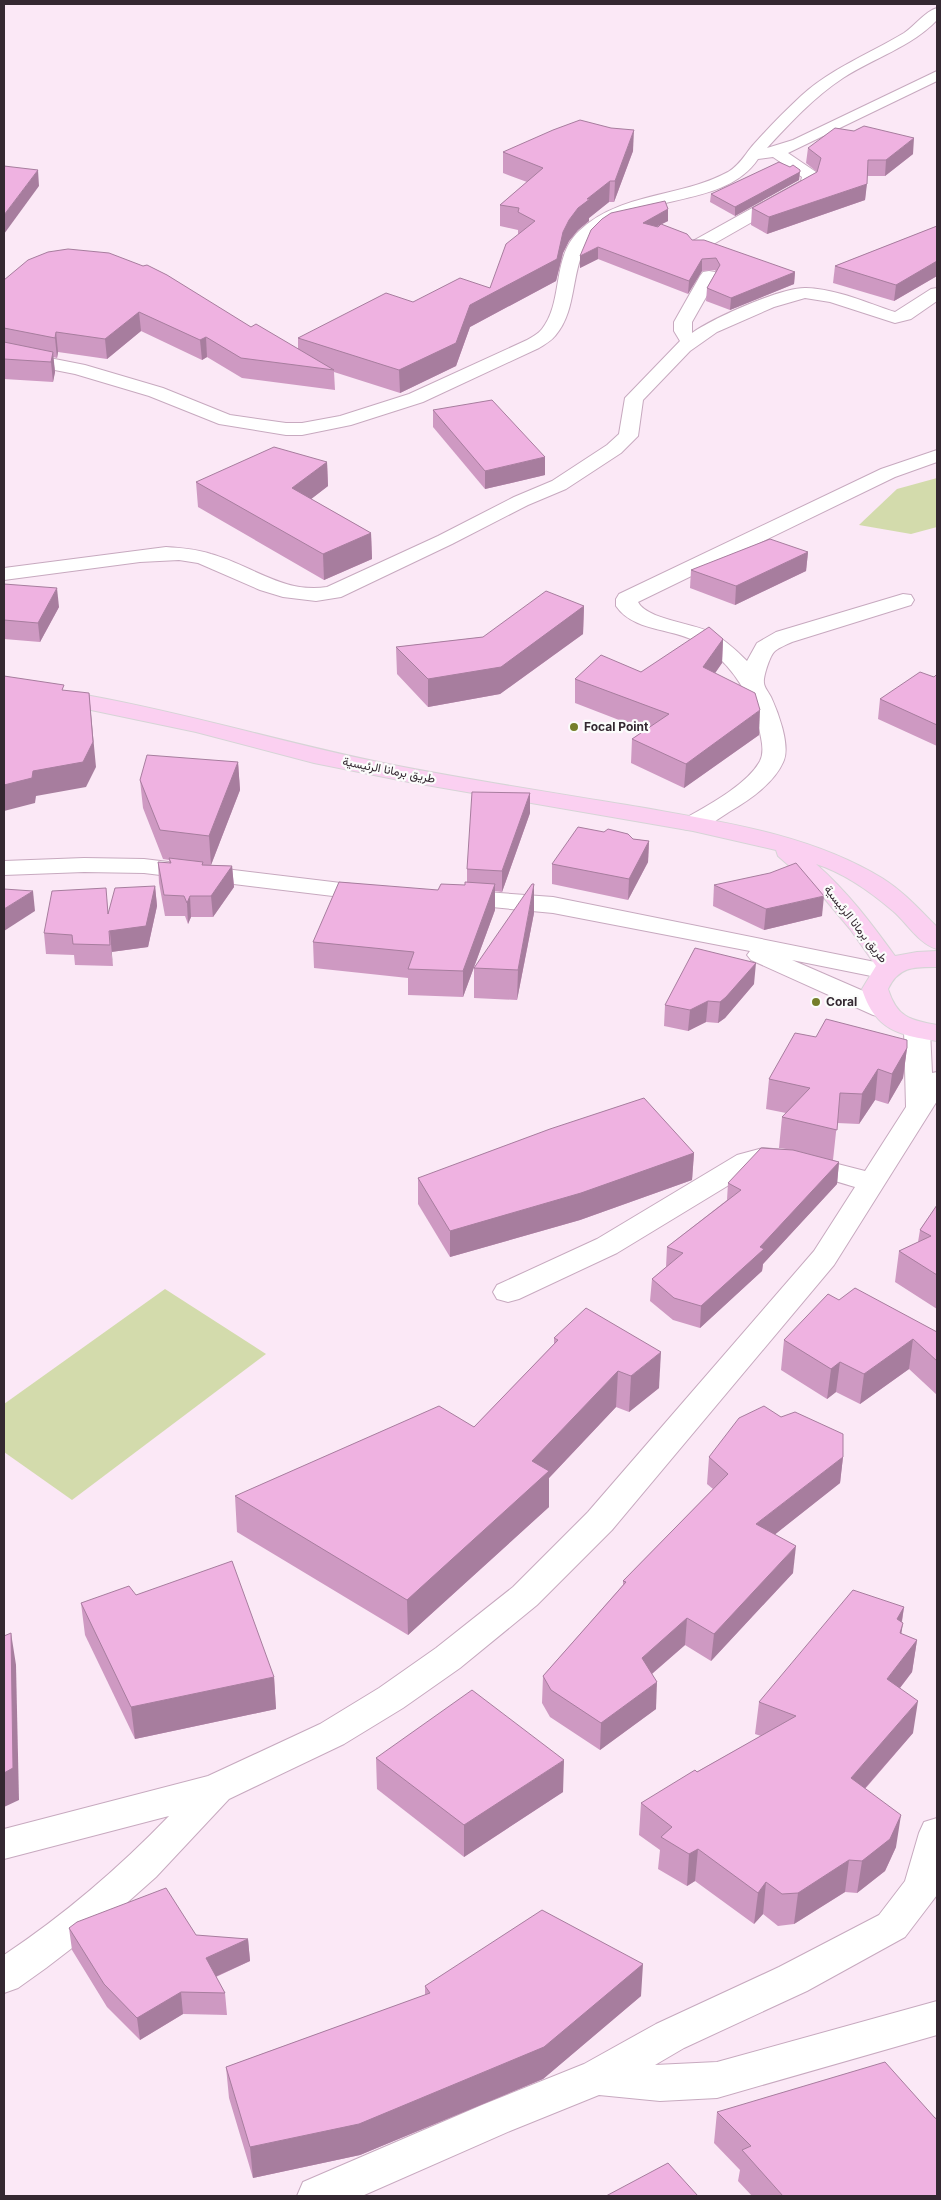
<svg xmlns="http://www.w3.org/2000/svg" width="941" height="2200" font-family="Inter,Vazirmatn,sans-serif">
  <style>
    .green { fill: #d3dbac }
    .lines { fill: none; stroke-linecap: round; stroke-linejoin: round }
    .minor-casing { stroke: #c7a9bf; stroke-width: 2 }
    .major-casing { stroke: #d6d4d6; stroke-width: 2 }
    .minor { fill: #fff; fill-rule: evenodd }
    .major { fill: #fbd0f1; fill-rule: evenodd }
    .wall { fill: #ce99c2 }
    .shaded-wall { fill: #a77d9e }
    .building { fill: #efb2e1; stroke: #a77d9e }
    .poi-dot { fill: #757e2a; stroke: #fbfcfb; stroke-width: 2 }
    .labels { text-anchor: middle; stroke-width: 4.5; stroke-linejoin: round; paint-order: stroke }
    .poi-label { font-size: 12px; font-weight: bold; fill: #342831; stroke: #fbfcfb; text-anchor: start }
    .street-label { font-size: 12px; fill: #342831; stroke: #fbfcfb }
  </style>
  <rect width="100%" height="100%" fill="#fbe8f6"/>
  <g class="green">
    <polygon points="937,478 937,527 911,534 859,525 897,489"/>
    <polygon points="165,1289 266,1354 72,1500 4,1452 4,1404"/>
  </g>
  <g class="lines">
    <g class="minor-casing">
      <g id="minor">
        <path d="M937 8V20C911 47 874 58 843 78 814 97 790 123 767 148L793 140 937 71V81L788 153 816 172 818 175 815 186 703 250H691L688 246 691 242 801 181 802 177 773 157 758 159C725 208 645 193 600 229 566 257 582 305 555 336 551 341 545 344 539 348L423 402 351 425 302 435H286L219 424 149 396 75 374 4 360V349L85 365 163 388 230 415 286 423H302L340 416 409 394 527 340C532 337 538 334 542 329 564 301 551 258 579 231 620 192 680 198 728 172 740 165 745 154 754 144 769 127 785 111 801 96 832 68 869 54 904 33 915 26 925 11 937 8Z"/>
        <path d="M709 271 715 272 718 276 692 322V333C713 318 782 287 806 288 837 289 867 303 895 312L931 289 937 288V301L911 319 895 323 830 302 805 298 774 307 717 332 690 351 643 400 638 436 621 453 566 489 528 505 452 544 341 597 316 601 283 597 260 590 198 563 179 560 140 562 4 580V568L166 547C181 548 196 549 211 554 251 565 284 594 327 587L438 536 514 497 552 481 607 445 619 434 625 398 680 341 674 331V322L700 276 703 272Z"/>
        <path d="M937 450V462L895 477 638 602C646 619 692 623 710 632 724 639 736 650 747 661L757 643 776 632 903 594 911 595 914 600 911 605 792 642C786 645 780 647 775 651 770 655 763 677 764 683 764 687 769 693 771 697 778 712 790 744 784 760 775 783 749 800 729 812 715 821 701 833 684 829L681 824 684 819C707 806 747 785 760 761 765 751 761 738 759 728 749 691 729 659 695 641 670 628 633 631 616 606V599L619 594 881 469Z"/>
        <polygon points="84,858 144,859 341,883 382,887 385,892 382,897 373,899 341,897 144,873 84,872 4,875 4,861"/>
        <polygon points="459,890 553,897 895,966 899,971 895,976 886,979 792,960 891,1003 895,1009 891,1015 882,1017 873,1015 751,960 747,955 750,951 553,913 450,903 446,898 450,893"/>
        <path d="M917 1022 926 1024 930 1030 932 1073 937 1072V1101L834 1265 612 1530 537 1605 460 1668 403 1708 344 1744 229 1799 156 1877 102 1925 46 1968 18 1988 4 1993V1955C64 1915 119 1868 169 1816L4 1859V1829L208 1776 320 1724 379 1688 436 1648 513 1587 588 1512 814 1251 855 1187C830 1180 780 1162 757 1168L617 1253 519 1299 508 1302 497 1299 493 1292 497 1285 597 1239 737 1155 763 1148 783 1150 865 1171 906 1107 904 1030 908 1024Z"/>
        <polygon points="937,1818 937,1895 905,1937 807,1991 684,2048 655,2065 717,2062 937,2001 937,2035 717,2098 660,2101 599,2095 510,2131 362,2196 297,2196 303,2182 482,2105 584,2064 656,2024 779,1967 879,1915 905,1881 919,1833 924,1822"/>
      </g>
    </g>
    <g class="major-casing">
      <path id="major" d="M4 684C33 688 63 691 91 696 190 714 285 743 383 763 468 780 554 793 639 807 722 822 810 834 882 878 903 891 920 910 937 927V949C919 944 907 923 893 911 871 892 844 873 816 864 847 891 871 923 895 956L917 952 937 951V967C914 967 899 966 888 989 897 1017 909 1020 937 1025V1041C898 1035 875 1030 862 989L876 966 850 929 819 892 778 856 776 850 693 831 409 782 314 763 196 732 91 710 4 698Z"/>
    </g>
    <use href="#minor" class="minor"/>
    <use href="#major" class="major"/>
  </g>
  <g class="wall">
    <polygon points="808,148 913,154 885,176 867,176 865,200 767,234 751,225 752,208 817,172 806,163"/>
    <polygon points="633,151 614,202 609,202 589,218 589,221 578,230 569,241 563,253 556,281 470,327 456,366 400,393 334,372 335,390 242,378 207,357 202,360 141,331 107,359 58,352 57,358 53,357 55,372 53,382 4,379 4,280 251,327 298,349 298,338 413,302 490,288 519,234 518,234 518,230 500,226 500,205 527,182 503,173 503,152"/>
    <polygon points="790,167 800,170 799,180 735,216 710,202 711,194"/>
    <polygon points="668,209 668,221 657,226 692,240 795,272 794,284 730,310 706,301 707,288 716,272 715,270 702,271 688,294 598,259 580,268 580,256"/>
    <polygon points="937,226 937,276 894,301 833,283 835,266"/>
    <polygon points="433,410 545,457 545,475 485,489 433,427"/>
    <polygon points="327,462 328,486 311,499 371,533 372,559 324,580 198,507 196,482"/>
    <polygon points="808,552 806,571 735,605 690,588 691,570"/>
    <polygon points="4,584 59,607 40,642 4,639"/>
    <polygon points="584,606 583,634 500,694 428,707 397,674 396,647 483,637"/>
    <polygon points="723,639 722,663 715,673 759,735 684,788 631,763 632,739 645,730 575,703 575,679 641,672"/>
    <polygon points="937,674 937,746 878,719 880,699 934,677"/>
    <polygon points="238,762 240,790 211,865 232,866 234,887 213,917 191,917 188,924 185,916 165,916 159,883 158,862 169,863 169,860 163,859 143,808 140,780"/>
    <polygon points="530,793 530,813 502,892 495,891 495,910 463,997 408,995 408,978 314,968 313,942 438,890 465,885 467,882 467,869"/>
    <polygon points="633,839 649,841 648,862 628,900 552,884 552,864"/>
    <polygon points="714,885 822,916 764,930 713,906"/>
    <polygon points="155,886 157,906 148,947 111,952 113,966 75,965 74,955 46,954 44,933 108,913"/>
    <polygon points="534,913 517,1000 474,998 474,968"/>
    <polygon points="754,984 725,1018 718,1023 706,1022 688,1031 664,1026 665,1005"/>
    <polygon points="816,1037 907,1048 903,1078 888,1104 875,1100 859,1124 837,1123 833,1160 839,1162 837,1184 763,1264 762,1271 700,1328 673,1320 650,1301 652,1279 666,1267 667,1247 727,1200 728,1183 786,1149 779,1148 782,1117 786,1113 766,1109 769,1079"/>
    <polygon points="694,1153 692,1180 580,1220 450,1257 418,1204 418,1178"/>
    <polygon points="937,1205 937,1309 895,1282 899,1251 918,1242 920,1230"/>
    <polygon points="839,1300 937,1332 937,1395 909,1369 860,1404 836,1392 827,1399 781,1370 784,1340"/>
    <polygon points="554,1338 659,1388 629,1412 616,1407 549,1478 549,1507 408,1635 237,1532 235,1496 474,1427 554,1344"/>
    <polygon points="709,1457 843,1457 840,1483 775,1534 793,1573 711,1661 685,1645 652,1674 656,1709 600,1750 550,1717 542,1703 543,1676 623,1585 623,1581 713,1489 707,1484"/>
    <polygon points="136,1595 274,1677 276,1709 135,1739 85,1635 81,1603"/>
    <polygon points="904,1607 902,1622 901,1634 917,1640 912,1672 900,1688 913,1733 865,1789 896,1847 885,1871 857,1893 845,1892 794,1924 778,1926 763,1914 754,1924 695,1881 687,1886 658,1869 660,1850 639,1835 641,1803 761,1736 755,1734 759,1702"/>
    <polygon points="376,1758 563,1792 464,1857 377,1789"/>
    <polygon points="69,1928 248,1939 250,1961 216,1977 225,1993 227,2015 183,2014 140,2040 107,2007 72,1950"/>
    <polygon points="425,1986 641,1996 543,2079 360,2155 253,2178 229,2098 226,2067 425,1995"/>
    <polygon points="717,2112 937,2196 752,2196 738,2181 740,2170 714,2143"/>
  </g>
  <g class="shaded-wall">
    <polygon points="634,130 633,151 614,202 615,181"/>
    <polygon points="914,138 913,154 885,176 886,160"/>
    <polygon points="38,170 39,186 4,234 4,215"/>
    <polygon points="800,170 799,180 735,216 735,207"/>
    <polygon points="610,181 609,202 589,218 589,221 578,230 569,241 563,253 556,281 470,327 456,366 400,393 399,370 470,305 563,232 569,220 578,208 587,199"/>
    <polygon points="867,184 865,200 767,234 769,217"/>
    <polygon points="668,209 668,221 642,234 643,223"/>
    <polygon points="598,247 598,259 580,268 580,256"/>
    <polygon points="702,259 702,271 688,294 689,281"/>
    <polygon points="937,261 937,276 894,301 896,285"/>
    <polygon points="795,272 794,284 730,310 731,298"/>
    <polygon points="139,312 141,331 107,359 105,339"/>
    <polygon points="56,332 58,352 57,358 55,338"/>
    <polygon points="206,337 207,357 202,360 200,340"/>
    <polygon points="53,352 55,372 53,382 51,362"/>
    <polygon points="545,457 545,475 485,489 485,471"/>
    <polygon points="327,462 328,486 293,513 292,488"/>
    <polygon points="371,533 372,559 324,580 323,554"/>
    <polygon points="808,552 806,571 735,605 736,586"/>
    <polygon points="57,588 59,607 40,642 38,623"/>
    <polygon points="584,606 583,634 500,694 428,707 428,679"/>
    <polygon points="723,639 722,663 702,692 703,667"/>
    <polygon points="89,693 96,767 86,787 36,796 35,803 4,811 4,785"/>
    <polygon points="760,710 759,735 684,788 686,764"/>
    <polygon points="238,762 240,790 211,865 209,836"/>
    <polygon points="530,793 530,813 502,892 502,871"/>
    <polygon points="649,841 648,862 628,900 629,879"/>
    <polygon points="232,866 234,887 213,917 211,896"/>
    <polygon points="495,884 495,910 463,997 463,971"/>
    <polygon points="534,884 534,913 517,1000 518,970"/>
    <polygon points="155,886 157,906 148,947 111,952 113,966 106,888 110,931"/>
    <polygon points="33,891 35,911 4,931 4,909"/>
    <polygon points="190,896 191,917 188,924 187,903"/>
    <polygon points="824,896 822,916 764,930 766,909"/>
    <polygon points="756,963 754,984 725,1018 718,1023 720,1002"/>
    <polygon points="708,1001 706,1022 688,1031 690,1010"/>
    <polygon points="907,1048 903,1078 888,1104 892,1074"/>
    <polygon points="878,1069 875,1100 859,1124 862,1094"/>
    <polygon points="694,1153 692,1180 580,1220 450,1257 450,1231"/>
    <polygon points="839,1162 837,1184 763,1264 762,1271 700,1328 701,1306 760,1247"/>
    <polygon points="913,1339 909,1369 860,1404 864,1374"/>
    <polygon points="661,1352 659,1388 629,1412 631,1376"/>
    <polygon points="840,1362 836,1392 827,1399 831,1369"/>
    <polygon points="618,1371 616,1407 549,1478 549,1507 408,1635 407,1600 532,1461"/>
    <polygon points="843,1457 840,1483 754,1551 756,1524"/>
    <polygon points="796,1546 793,1573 711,1661 714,1634"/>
    <polygon points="904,1607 900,1632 903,1623 898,1655 897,1619"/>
    <polygon points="687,1618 685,1645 640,1684 642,1658"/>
    <polygon points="11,1633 16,1665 19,1800 4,1807 4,1773"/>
    <polygon points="917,1640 912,1672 883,1710 887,1679"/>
    <polygon points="274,1677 276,1709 135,1739 131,1707"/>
    <polygon points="657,1682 656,1709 600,1750 601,1723"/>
    <polygon points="918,1701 913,1733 846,1810 851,1778"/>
    <polygon points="564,1760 563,1792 464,1857 464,1825"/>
    <polygon points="901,1815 896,1847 885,1871 857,1893 862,1861"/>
    <polygon points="698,1849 695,1881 687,1886 689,1854"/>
    <polygon points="849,1860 845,1892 794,1924 798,1893"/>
    <polygon points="766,1882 763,1914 754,1924 758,1893"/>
    <polygon points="248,1939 250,1961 208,1980 206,1958"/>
    <polygon points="643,1964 641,1996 543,2079 360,2155 253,2178 250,2147"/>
    <polygon points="181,1992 183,2014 140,2040 137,2018"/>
  </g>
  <g class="building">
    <polygon points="580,120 611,128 634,130 615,181 610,181 587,199 590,199 578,208 569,220 563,232 557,259 470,305 456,343 399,370 298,338 386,293 413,302 460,278 490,288 506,244 535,221 518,212 519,208 500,205 543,168 503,152 553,130"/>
    <polygon points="864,126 914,138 886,160 868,160 867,184 769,217 752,208 817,172 821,158 808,148 835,128 854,131"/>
    <polygon points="779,162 790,167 793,165 800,170 800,172 735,207 711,194"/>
    <polygon points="4,166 38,170 4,215"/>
    <polygon points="665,201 668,209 643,223 658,227 661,224 687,234 692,240 704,240 795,272 731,298 707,288 720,265 716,258 702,259 689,281 598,247 580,256 591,230 602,219 611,213"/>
    <polygon points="937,226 937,261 896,285 835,266"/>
    <polygon points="68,249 109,253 143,266 147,265 167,275 251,327 256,324 334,370 241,358 206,337 200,340 139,312 105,339 56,332 55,338 4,328 4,280 28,260 48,252"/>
    <polygon points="4,342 53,352 51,362 4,359"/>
    <polygon points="492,400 545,457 485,471 433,410"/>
    <polygon points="274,447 327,462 292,488 371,533 323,554 196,482"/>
    <polygon points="770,539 808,552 736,586 691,570"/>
    <polygon points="4,584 57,588 38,623 4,620"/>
    <polygon points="546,591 584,606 501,667 428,679 396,647 483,637"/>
    <polygon points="709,627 723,639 703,667 755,693 760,710 686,764 632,739 669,714 575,679 601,655 641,672"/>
    <polygon points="920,672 934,677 937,674 937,725 880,699"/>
    <polygon points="4,676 64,685 62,690 89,693 93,742 83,762 33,771 32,778 4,785"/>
    <polygon points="147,755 238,762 209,836 160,830 140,780"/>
    <polygon points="472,792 530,793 502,871 467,869"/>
    <polygon points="578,827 604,832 608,829 628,834 633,839 649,841 629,879 552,864"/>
    <polygon points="169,858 203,862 202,865 232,866 211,896 190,896 187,903 184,896 164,895 158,862 171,863"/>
    <polygon points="796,863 824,896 766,909 714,885 770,873"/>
    <polygon points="339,882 438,890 441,884 465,885 465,882 495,884 463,971 408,969 414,952 313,942"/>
    <polygon points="532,884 534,884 518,970 474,968"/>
    <polygon points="155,886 146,926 109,931 110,945 73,944 72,935 44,933 52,891 106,888 108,914 115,888"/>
    <polygon points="4,889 33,891 4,909"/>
    <polygon points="695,948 756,963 726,997 720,1002 708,1001 690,1010 665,1005"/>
    <polygon points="826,1019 907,1040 907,1048 892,1074 878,1069 862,1094 840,1093 837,1130 782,1117 810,1088 769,1079 795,1033 816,1037"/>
    <polygon points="644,1098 694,1153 581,1193 450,1231 418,1178 550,1129"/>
    <polygon points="761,1148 793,1150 839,1162 760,1247 764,1249 701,1306 674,1298 652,1279 683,1253 667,1247 741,1190 728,1183"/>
    <polygon points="937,1205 937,1275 899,1251 931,1236 920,1230"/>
    <polygon points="855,1288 937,1332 937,1361 913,1339 864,1374 840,1362 831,1369 784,1340 828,1294 839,1300"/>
    <polygon points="586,1308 661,1352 631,1376 618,1371 532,1461 549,1471 407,1600 235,1496 439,1406 474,1427 558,1340 554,1338"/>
    <polygon points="764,1406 781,1417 795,1412 843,1434 843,1457 756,1524 796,1546 714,1634 687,1618 642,1658 657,1682 601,1723 551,1690 543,1676 626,1582 623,1581 728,1474 709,1457 739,1418"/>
    <polygon points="232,1561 274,1677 131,1707 81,1603 129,1586 136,1595"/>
    <polygon points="853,1590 904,1607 897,1619 903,1623 900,1633 917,1640 887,1679 918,1701 851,1778 901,1815 890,1839 862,1861 849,1860 798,1893 782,1894 766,1882 758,1893 698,1849 689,1854 661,1837 672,1827 641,1803 695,1770 697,1772 796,1716 759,1702"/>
    <polygon points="11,1633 13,1768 4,1773 4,1636"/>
    <polygon points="472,1690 564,1760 464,1825 376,1758"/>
    <polygon points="166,1888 196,1935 248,1939 206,1958 225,1993 181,1992 137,2018 104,1984 69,1928 77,1922"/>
    <polygon points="542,1910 643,1964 544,2047 359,2124 250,2147 226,2067 430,1993 425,1986"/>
    <polygon points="885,2062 935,2118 937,2119 937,2196 783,2196 742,2150 751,2146 717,2112"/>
    <polygon points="668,2163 698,2196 606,2196"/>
  </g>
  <g class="poi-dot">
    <circle cx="574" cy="727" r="5"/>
    <circle cx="816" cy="1002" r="5"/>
  </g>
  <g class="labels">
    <g class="poi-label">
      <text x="584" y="731">Focal Point</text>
      <text x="826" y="1006">Coral</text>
    </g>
    <g class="street-label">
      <text transform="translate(389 770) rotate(11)" y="4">طريق برمانا الرئيسية</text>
      <text transform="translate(856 924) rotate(52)" y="4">طريق برمانا الرئيسية</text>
    </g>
  </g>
  <rect width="941" height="2200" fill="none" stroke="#342831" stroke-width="10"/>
</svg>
